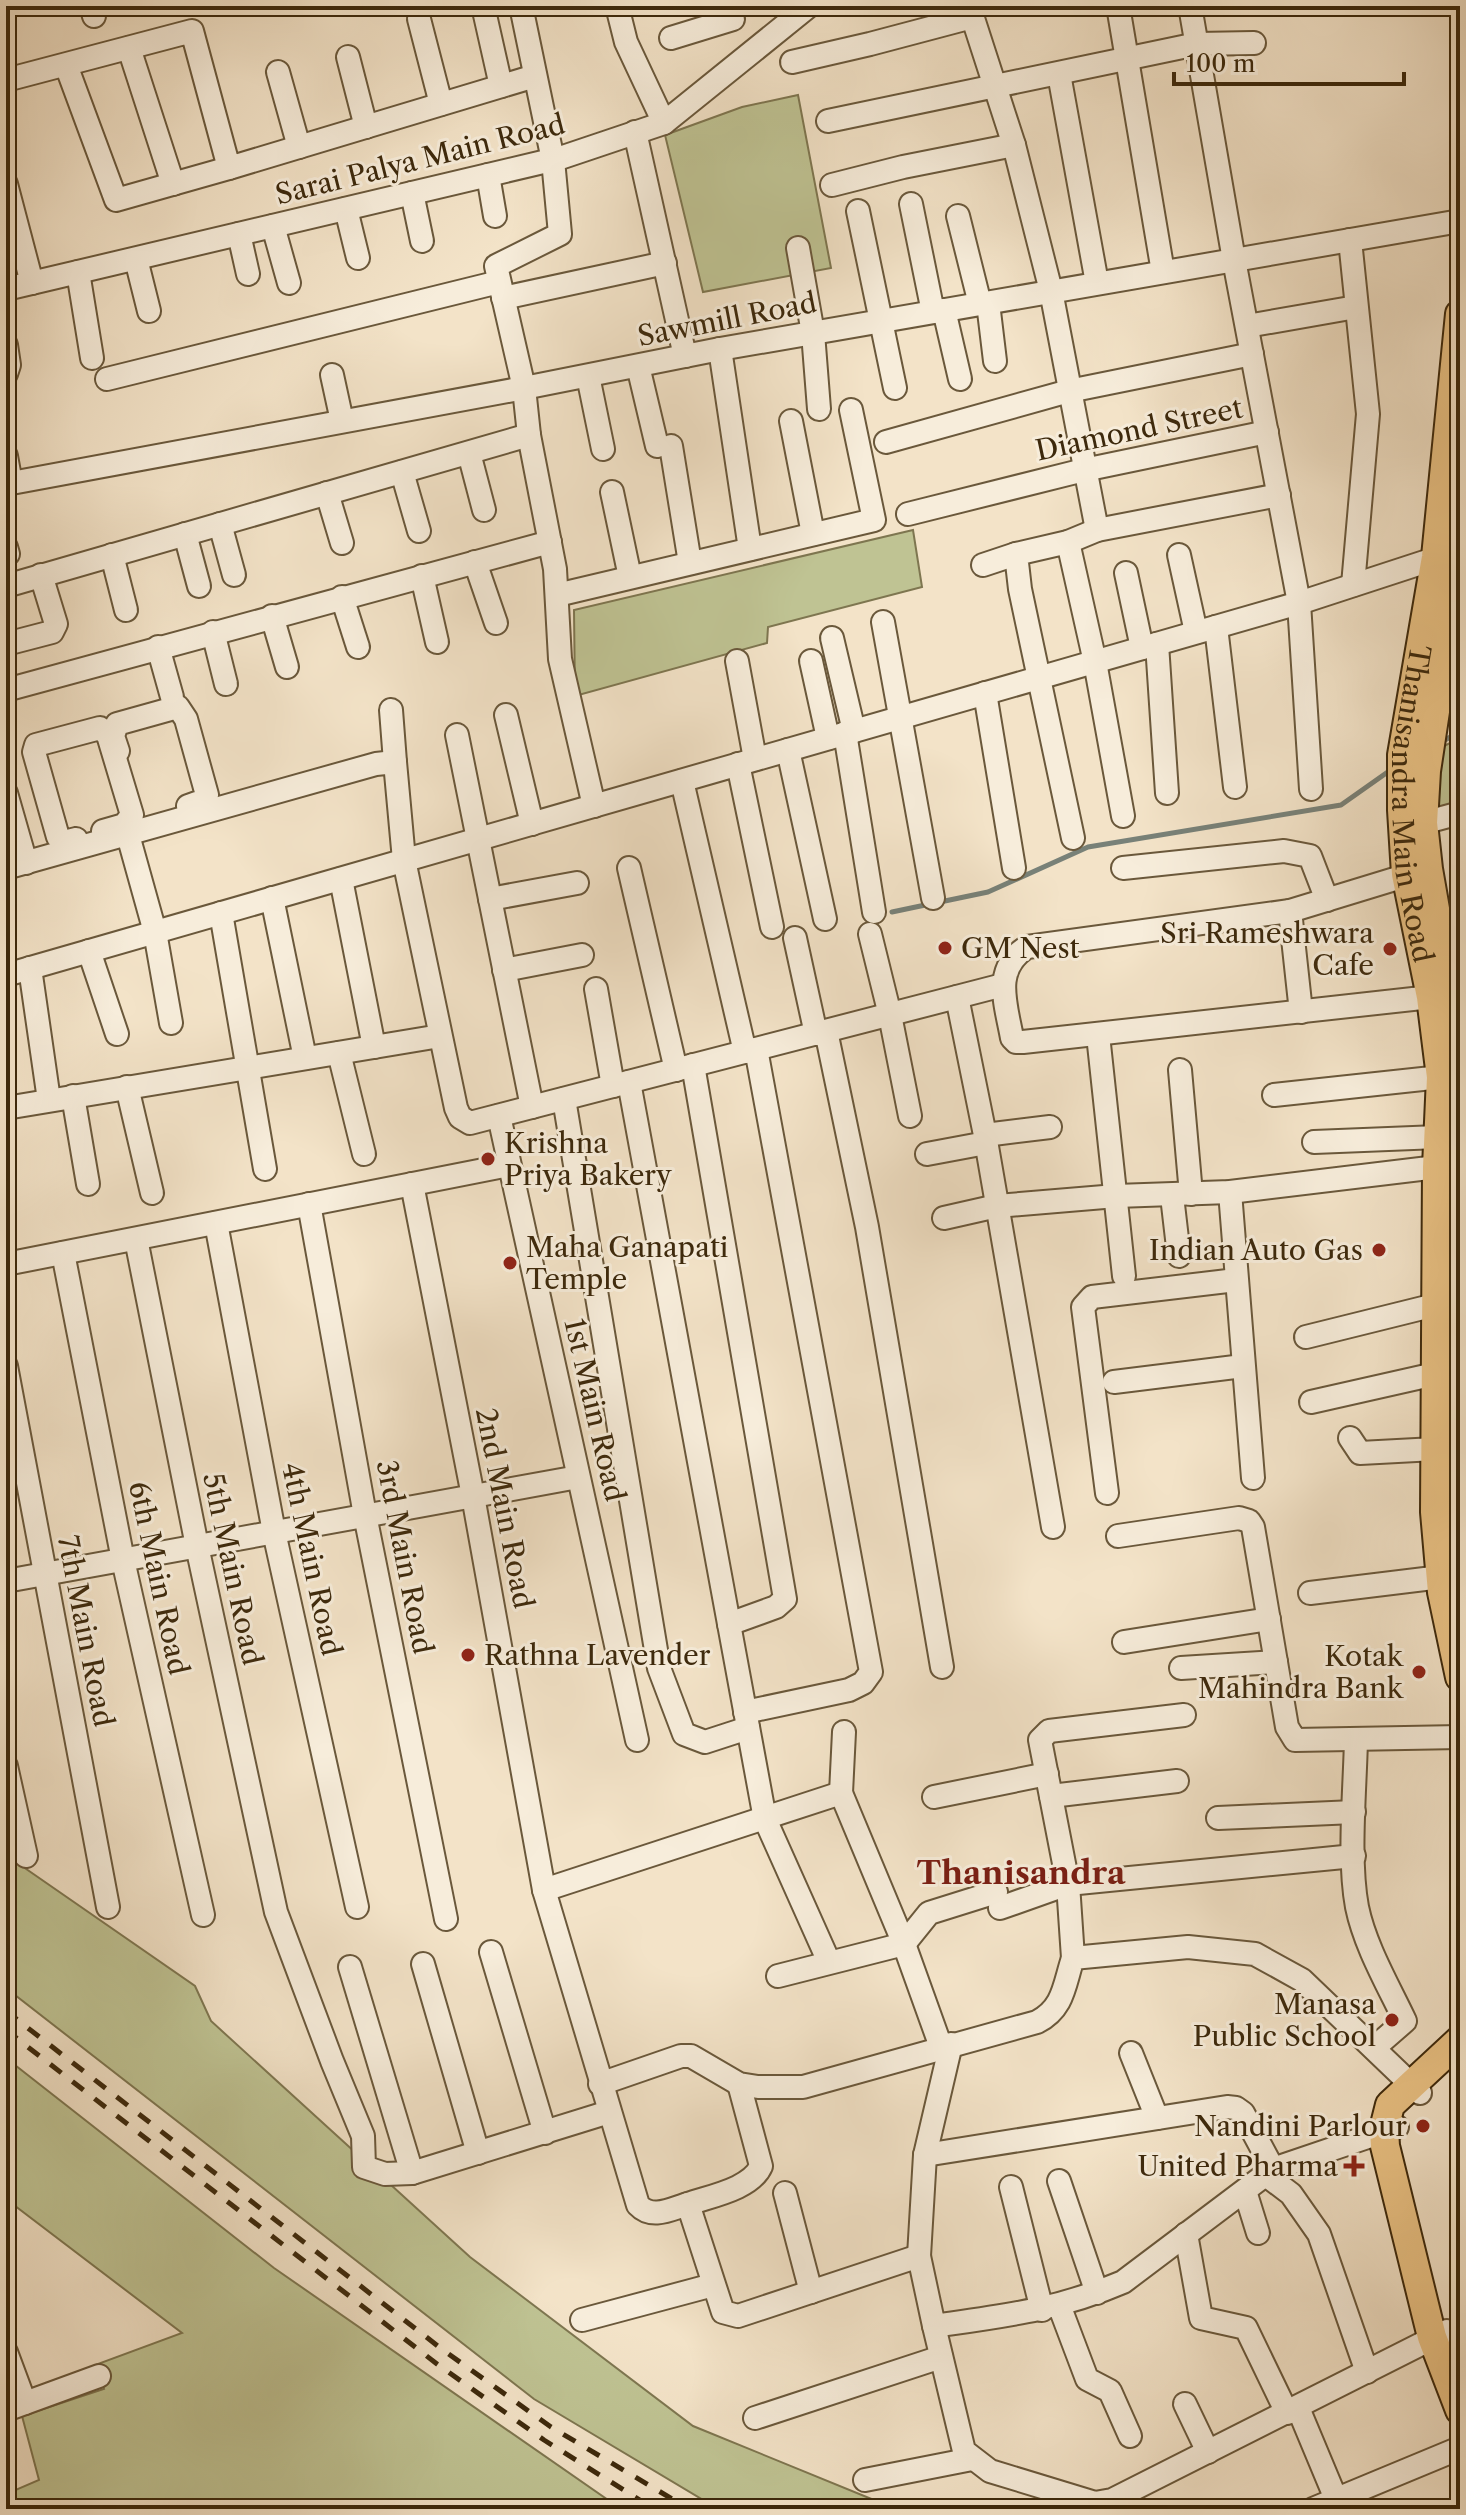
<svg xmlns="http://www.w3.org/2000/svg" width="1466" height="2515" font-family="'Libre Caslon Text',serif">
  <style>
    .grass { fill: #bfc393; stroke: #7e7650; stroke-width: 2 }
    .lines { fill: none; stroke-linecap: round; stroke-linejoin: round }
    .stream { stroke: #788178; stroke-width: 5 }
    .minor-casing { stroke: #6a583b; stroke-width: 26 }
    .major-casing { stroke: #3d290c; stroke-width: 32 }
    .minor { stroke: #f7eddb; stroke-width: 22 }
    .major { stroke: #eac284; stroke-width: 28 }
    .rail { stroke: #3d290c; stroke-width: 5; stroke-dasharray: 14 14; stroke-linecap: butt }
    .poi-dot { fill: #8f2418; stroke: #f7eddb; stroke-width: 3 }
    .labels { text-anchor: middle; stroke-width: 6; stroke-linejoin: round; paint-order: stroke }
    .street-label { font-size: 28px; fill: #3d290c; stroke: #f7eddb }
    .poi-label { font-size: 28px; fill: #3d290c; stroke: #f7eddb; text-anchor: end }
    .quarter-label { font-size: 32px; font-weight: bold; fill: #7a1f14; stroke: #f7eddb }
  </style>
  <rect width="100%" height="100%" fill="#f3e3c8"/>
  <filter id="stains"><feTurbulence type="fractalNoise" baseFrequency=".0025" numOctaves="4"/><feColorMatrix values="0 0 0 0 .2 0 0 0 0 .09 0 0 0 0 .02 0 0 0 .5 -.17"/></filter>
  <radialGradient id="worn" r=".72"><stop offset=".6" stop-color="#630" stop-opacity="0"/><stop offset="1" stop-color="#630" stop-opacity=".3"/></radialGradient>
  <g class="grass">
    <polygon points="798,95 831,268 703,292 665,135 742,107"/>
    <polygon points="913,530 922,587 768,627 767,643 575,696 574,610"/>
    <polygon points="1460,738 1460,804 1435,812 1442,747"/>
    <polygon points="6,1855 195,1986 211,2021 470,2257 693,2426 896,2509 721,2509 710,2504 534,2399 6,1988"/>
    <polygon points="6,2058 274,2268 621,2509 8,2509 6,2494 39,2480 22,2416 104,2389 95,2365 182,2333 6,2199"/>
  </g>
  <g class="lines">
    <g class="stream">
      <polyline points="1439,743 1460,732"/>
      <polyline points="940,902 988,892 1088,847 1341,805 1392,769"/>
      <polyline points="892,912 930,904"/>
    </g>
    <g class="minor-casing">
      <g id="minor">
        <polyline points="91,6 94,16"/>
        <polyline points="483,6 501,86"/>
        <polyline points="521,6 553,160 560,234 496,266 524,388 529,435 555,569 560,659 594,806"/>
        <polyline points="617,6 626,42 664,123"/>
        <polyline points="969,6 1014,145 1051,291 1097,530"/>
        <polyline points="1118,6 1163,272"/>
        <polyline points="1190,6 1234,260 1299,603 1311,789"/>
        <polyline points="419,19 441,104"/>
        <polyline points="671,38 733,19"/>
        <polyline points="129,48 173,184"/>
        <polyline points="348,57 366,127"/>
        <polyline points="792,62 870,44 972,17"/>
        <polyline points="66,65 116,200 229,168"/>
        <polyline points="278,72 299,147"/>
        <polyline points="1059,74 1097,283"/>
        <polyline points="6,80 192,31 229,168 535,76"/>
        <polyline points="828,121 1197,44 1254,43"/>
        <polyline points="635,132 685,356"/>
        <polyline points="488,175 495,216"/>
        <polyline points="6,184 32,283"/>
        <polyline points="832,185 903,167 1014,145"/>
        <polyline points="412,193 422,241"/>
        <polyline points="911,204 933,312"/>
        <polyline points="346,209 358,258"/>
        <polyline points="858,211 895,388"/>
        <polyline points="958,216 980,304"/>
        <polyline points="273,226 289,283"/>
        <polyline points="239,234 248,274"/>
        <polyline points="1350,240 1368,414 1353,585"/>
        <polyline points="798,248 813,333 819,409"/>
        <polyline points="136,259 149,311"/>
        <polyline points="78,272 92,358"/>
        <polyline points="6,289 560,158 664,123 809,6"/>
        <polyline points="503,298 665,263"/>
        <polyline points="988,303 995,361"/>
        <polyline points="944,310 960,379"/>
        <polyline points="1247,326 1356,307"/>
        <polyline points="6,345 9,365 6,374"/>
        <polyline points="720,349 750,549"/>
        <polyline points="638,366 657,446"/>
        <polyline points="332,375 342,421"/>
        <polyline points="588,376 603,449"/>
        <polyline points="107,379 499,282"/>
        <polyline points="791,421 813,534"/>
        <polyline points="886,442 1069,391 1252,354"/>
        <polyline points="671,446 690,563"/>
        <polyline points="469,453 484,510"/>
        <polyline points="6,456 11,483"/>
        <polyline points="402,472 419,531"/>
        <polyline points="6,484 524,388 720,349 1460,221"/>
        <polyline points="612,492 630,577"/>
        <polyline points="327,493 342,543"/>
        <polyline points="908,514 1084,470 1267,432"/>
        <polyline points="220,524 234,575"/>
        <polyline points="185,534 199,586"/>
        <polyline points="1068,542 1095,662 1123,816"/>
        <polyline points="6,547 8,554"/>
        <polyline points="112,555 126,610"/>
        <polyline points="1179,555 1196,632"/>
        <polyline points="475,562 496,623"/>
        <polyline points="983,565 1016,554"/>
        <polyline points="1126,573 1142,648"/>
        <polyline points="422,576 437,642"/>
        <polyline points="6,586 529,435"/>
        <polyline points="557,595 874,520 851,410"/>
        <polyline points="342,597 358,647"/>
        <polyline points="272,616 287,667"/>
        <polyline points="883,622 933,898"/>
        <polyline points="1216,627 1235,787"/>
        <polyline points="213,632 226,684"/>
        <polyline points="832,638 854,731"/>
        <polyline points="6,644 52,632 56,624 41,575"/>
        <polyline points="1157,644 1167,793"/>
        <polyline points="158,647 172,697"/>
        <polyline points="737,661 755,759"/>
        <polyline points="811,661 828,738"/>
        <polyline points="6,690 550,542"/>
        <polyline points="985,693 1014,868"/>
        <polyline points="391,710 395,762"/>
        <polyline points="506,715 532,824"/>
        <polyline points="845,733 874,912"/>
        <polyline points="457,735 532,1107"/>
        <polyline points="788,750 825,919"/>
        <polyline points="118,751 113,736 117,724 178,707 186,719 207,795 202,801 188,806"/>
        <polyline points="738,764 772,927"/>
        <polyline points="682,781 745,1052"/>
        <polyline points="6,793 26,863"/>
        <polyline points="1423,823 1460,813"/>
        <polyline points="128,835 155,932 171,1023"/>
        <polyline points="1073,838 1020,589 1016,554 1068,542 1097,530 1279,495"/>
        <polyline points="77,847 76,839 64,842 58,837 34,752 36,745 100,728 108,735 132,815 124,825 103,831"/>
        <polyline points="6,868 376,764 395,762 404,860 456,1108 460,1117 470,1123 1003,985"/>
        <polyline points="629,868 676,1070"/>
        <polyline points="1123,868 1284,851 1310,856 1327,900"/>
        <path d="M1421 871 1290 911 1027 947C992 969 1006 1004 1012 1038L1016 1042H1023L1431 997"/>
        <polyline points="341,879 374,1047"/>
        <polyline points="272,898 305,1058"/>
        <polyline points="490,899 577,883"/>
        <polyline points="1290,911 1301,1012"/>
        <polyline points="221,913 265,1169"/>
        <polyline points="1439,928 1460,925"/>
        <polyline points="870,934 890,1015 910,1116"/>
        <polyline points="795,938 816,1034"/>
        <polyline points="89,951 117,1034"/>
        <polyline points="30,968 49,1100"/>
        <polyline points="504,970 582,955"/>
        <polyline points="6,975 1299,603 1449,554"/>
        <polyline points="596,989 613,1086"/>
        <polyline points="957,997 985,1135 1053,1527"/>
        <polyline points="826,1031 867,1227 942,1667"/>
        <polyline points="1098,1035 1124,1276"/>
        <polyline points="339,1053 364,1154"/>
        <polyline points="693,1065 785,1599 776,1607 729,1624"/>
        <polyline points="1180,1070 1191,1194"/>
        <polyline points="629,1082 765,1819 829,1962"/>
        <polyline points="127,1087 152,1193"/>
        <polyline points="1274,1095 1441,1077"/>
        <polyline points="73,1096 88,1184"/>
        <polyline points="564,1099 659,1668 684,1734 705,1742 748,1728"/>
        <polyline points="6,1108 440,1036"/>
        <polyline points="499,1116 637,1740"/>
        <polyline points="985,1135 1050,1127"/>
        <polyline points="1314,1142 1438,1137"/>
        <polyline points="927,1154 986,1143"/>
        <path d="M412 1184 473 1496 544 1890 638 2205C652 2220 671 2209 688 2204L723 2312 738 2316 919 2256 934 2326C1003 2316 1058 2310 1123 2282L1273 2169 1397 2127"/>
        <polyline points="1230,1192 1253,1478"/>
        <polyline points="1172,1196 1179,1256"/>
        <polyline points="309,1204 365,1515 446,1919"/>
        <polyline points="944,1218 997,1206 1116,1196 1230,1192 1437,1167"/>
        <polyline points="216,1223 274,1532 357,1907"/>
        <polyline points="136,1239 197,1546 276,1912 332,2061 363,2136 364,2167 385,2174 412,2173 609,2112"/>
        <polyline points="63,1253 123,1560 203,1915"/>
        <polyline points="6,1264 509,1165"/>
        <polyline points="1306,1337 1435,1305"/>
        <polyline points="6,1366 108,1907"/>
        <polyline points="1114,1382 1243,1366"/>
        <polyline points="1311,1402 1435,1374"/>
        <polyline points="1350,1438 1360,1453 1435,1449"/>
        <polyline points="1107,1493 1083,1307 1092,1297 1236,1280"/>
        <polyline points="1118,1536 1239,1518 1249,1521 1253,1527 1287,1727 1295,1740 1460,1737"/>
        <polyline points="6,1581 578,1477"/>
        <polyline points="1310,1593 1441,1577"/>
        <polyline points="1124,1642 1269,1619"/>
        <polyline points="1181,1668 1276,1662"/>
        <polyline points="745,1712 849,1690 863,1683 871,1672 756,1049"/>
        <path d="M1356 1739C1355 1789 1348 1859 1357 1907 1365 1946 1388 1985 1405 2021L1374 2048"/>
        <polyline points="6,1766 26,1856"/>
        <polyline points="841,1793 844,1732"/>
        <polyline points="1051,1796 1177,1781"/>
        <polyline points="934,1797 1047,1774"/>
        <polyline points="1218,1818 1354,1812"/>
        <polyline points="544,1890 841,1793 904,1944 929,1913 996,1892"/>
        <polyline points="1000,1908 1068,1884 1354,1856"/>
        <polyline points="491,1952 545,2133"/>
        <polyline points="1073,1958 1068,1884 1040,1740 1049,1731 1184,1715"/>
        <polyline points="423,1964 478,2153"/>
        <polyline points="350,1967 412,2173"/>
        <polyline points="778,1976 904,1944 941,2047"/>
        <polyline points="1131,2053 1157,2118"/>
        <path d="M600 2084 681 2056H691L739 2084 758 2087H803L1037 2022C1064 2008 1064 1985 1073 1958L1188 1947 1255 1954 1302 1980 1420 2093"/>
        <polyline points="925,2155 1227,2107 1236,2108 1243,2113 1273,2169"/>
        <polyline points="1266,2175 1291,2194 1319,2234 1367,2372"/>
        <polyline points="1059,2181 1097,2293"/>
        <polyline points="1011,2187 1042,2310"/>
        <polyline points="1245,2191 1258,2233"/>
        <polyline points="785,2193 811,2292"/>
        <path d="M688 2204C711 2196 751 2189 761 2166L739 2084"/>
        <polyline points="1186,2234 1201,2318 1246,2328 1287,2413"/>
        <polyline points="919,2256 925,2155 951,2044"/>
        <polyline points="1059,2305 1087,2379 1110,2391 1130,2436"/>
        <polyline points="582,2320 713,2285"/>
        <polyline points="934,2326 964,2451 990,2471 1095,2503 1112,2500 1447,2331"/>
        <polyline points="6,2352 25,2403"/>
        <polyline points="1185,2404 1208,2452"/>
        <polyline points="1298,2408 1336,2499"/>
        <polyline points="6,2410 99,2376"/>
        <polyline points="755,2418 941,2357"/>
        <polyline points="865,2480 972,2459"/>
        <polyline points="1313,2509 1460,2448"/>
      </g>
    </g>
    <g class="major-casing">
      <g id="major">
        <path id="s1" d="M1460 314 1436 557 1402 755V810L1406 874 1431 997 1441 1077 1437 1167 1435 1512 1442 1592 1460 1677"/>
        <polyline points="1460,546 1426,771 1423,823 1428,869 1460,1052"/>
        <polyline points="1460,1453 1460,1496"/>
        <polyline points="1460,2040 1390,2105 1384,2129 1385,2146 1432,2337 1460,2410"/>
      </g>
    </g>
    <use href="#minor" class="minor"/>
    <use href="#major" class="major"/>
    <g class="rail">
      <polyline points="6,2011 443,2350 551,2427 689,2509"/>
      <polyline points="6,2030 437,2364 544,2440 654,2509"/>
    </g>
  </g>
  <g class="poi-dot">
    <circle cx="945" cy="948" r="8"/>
    <circle cx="1390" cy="949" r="8"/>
    <circle cx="488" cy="1159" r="8"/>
    <circle cx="1379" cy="1250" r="8"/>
    <circle cx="510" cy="1263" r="8"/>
    <circle cx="468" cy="1655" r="8"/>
    <circle cx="1419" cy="1672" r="8"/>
    <circle cx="1392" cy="2020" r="8"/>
    <circle cx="1423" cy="2126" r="8"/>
    <path d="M1350 2154h8v8h8v8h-8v8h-8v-8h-8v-8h8z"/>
  </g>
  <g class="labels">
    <g class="street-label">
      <text transform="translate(420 159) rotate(-14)" y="10">Sarai Palya Main Road</text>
      <text transform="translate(727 319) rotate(-11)" y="10">Sawmill Road</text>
      <text transform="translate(1139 429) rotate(-12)" y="10">Diamond Street</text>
      <text dy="10" stroke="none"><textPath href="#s1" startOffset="494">Thanisandra Main Road</textPath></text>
      <text transform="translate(595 1410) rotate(77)" y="10">1st Main Road</text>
      <text transform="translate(505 1508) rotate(79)" y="10">2nd Main Road</text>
      <text transform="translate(405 1557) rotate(79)" y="10">3rd Main Road</text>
      <text transform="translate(312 1559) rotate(78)" y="10">4th Main Road</text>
      <text transform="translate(233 1569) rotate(78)" y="10">5th Main Road</text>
      <text transform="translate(159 1578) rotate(78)" y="10">6th Main Road</text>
      <text transform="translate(86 1631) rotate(79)" y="10">7th Main Road</text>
    </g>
    <g class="poi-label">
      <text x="1374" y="943">Sri Rameshwara<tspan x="1374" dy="32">Cafe</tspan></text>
      <text x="961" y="958" text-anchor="start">GM Nest</text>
      <text x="504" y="1153" text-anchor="start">Krishna<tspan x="504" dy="32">Priya Bakery</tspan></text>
      <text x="526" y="1257" text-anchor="start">Maha Ganapati<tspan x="526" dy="32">Temple</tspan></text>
      <text x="1363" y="1260">Indian Auto Gas</text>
      <text x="484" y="1665" text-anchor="start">Rathna Lavender</text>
      <text x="1403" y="1666">Kotak<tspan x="1403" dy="32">Mahindra Bank</tspan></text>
      <text x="1376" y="2014">Manasa<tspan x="1376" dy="32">Public School</tspan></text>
      <text x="1407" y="2136">Nandini Parlour</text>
      <text x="1338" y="2176">United Pharma</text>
    </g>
    <g class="quarter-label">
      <text x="1021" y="1884">Thanisandra</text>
    </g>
  </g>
  <rect width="1466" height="2515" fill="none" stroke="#f3e3c8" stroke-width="32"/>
  <rect x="8" y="8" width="1450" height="2499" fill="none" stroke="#3d290c" stroke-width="4"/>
  <rect x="16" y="16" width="1434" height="2483" fill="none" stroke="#3d290c" stroke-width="2"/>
  <path d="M1174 72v12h230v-12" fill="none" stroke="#3d290c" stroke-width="4"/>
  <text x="1186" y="72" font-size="24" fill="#3d290c" stroke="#f7eddb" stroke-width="6" paint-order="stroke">100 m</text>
  <rect width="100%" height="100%" filter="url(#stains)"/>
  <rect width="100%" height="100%" fill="url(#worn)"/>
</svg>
